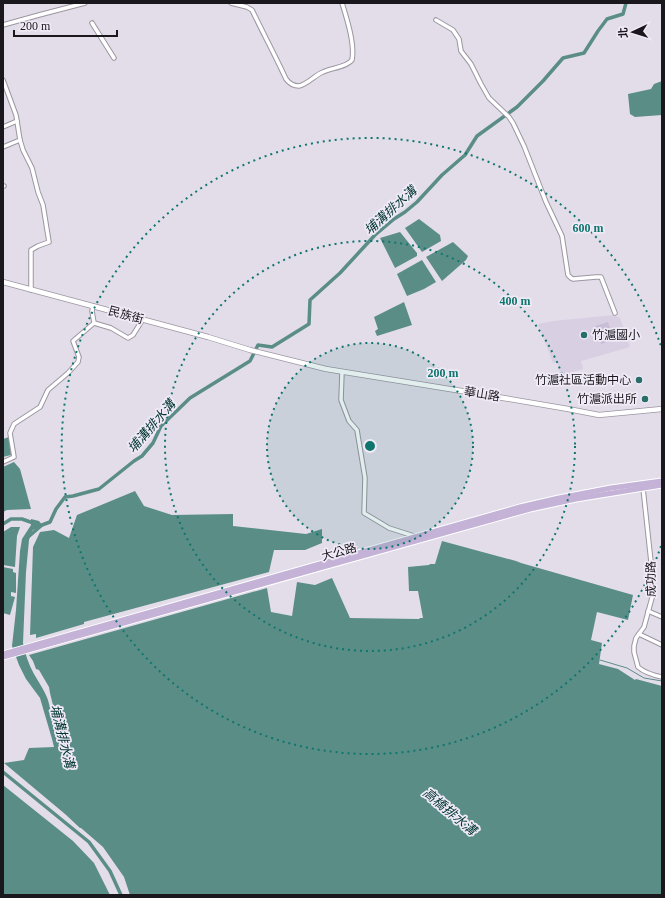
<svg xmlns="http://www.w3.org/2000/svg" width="665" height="898" font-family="'Times New Roman','Noto Sans TC',serif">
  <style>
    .built { fill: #d9cfe3 }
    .green { fill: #cabdd6 }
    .water { fill: #5b8d87 }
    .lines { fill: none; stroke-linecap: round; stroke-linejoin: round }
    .stream { stroke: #5b8d87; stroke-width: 1 }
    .canal { stroke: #5b8d87; stroke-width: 3.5 }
    .street-casing { stroke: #9c96a2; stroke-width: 5.5 }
    .secondary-casing { stroke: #9c96a2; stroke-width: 6 }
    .primary-casing { stroke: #fff; stroke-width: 7 }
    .street { stroke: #fff; stroke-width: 3.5 }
    .secondary { stroke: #fff; stroke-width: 4.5 }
    .primary { stroke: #c5b2d7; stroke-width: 5 }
    .ring { fill: none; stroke: #0f766e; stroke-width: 2; stroke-dasharray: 2 4 }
    .poi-dot { fill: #266e67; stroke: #f0eaf7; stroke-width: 1.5 }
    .labels { text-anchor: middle; stroke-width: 3.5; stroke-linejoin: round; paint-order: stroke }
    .street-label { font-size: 12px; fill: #1a181d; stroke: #f0eaf7 }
    .poi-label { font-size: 12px; fill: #1a181d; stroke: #f0eaf7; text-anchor: end }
    .water-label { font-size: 13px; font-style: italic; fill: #023631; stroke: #f0eaf7 }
    .centre { fill: #0f766e; stroke: #f0eaf7; stroke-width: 2 }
    .ring-label { font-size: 12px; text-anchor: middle; font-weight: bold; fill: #0f766e; stroke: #f0eaf7; stroke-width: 3.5; stroke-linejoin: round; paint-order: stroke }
  </style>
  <rect width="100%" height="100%" fill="#e3ddea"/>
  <polygon class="built" points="614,315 620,318 630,347 581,361 583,369 561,376 557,362 553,363 538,324 553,321"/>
  <polygon class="green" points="608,322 614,340 601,344 595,326"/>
  <g class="water">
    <polygon points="662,81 662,115 635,117 630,114 628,94 651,89 654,84"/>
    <polygon points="419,219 440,235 441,241 422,252 405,228"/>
    <polygon points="400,232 417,253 417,256 395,268 380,238"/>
    <polygon points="453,242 468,256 466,260 442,281 426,257"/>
    <polygon points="422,260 436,282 424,289 407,296 397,274"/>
    <polygon points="404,302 412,325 377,336 375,331 378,329 374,317"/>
    <polygon points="9,437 11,455 3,457 3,439"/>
    <polygon points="14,462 20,469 31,509 7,510 3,512 3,467"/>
    <polygon points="135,491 144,506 172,515 233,514 233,526 306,534 322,529 322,543 305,550 274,550 269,572 84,622 84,624 36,638 36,634 30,635 33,547 40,532 54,530 69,538 77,515"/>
    <path d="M31 519 39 521 43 526 33 530 31 533 29 540 26 572 23 643C25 654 29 665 34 674 39 683 45 691 48 700L60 747 63 746 50 693 49 687 39 670 36 669 33 661 29 655 267 588 271 612 292 616 297 582 315 585 332 578 350 618 419 619 420 618H423L418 591H409L408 567 429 565 430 564H435L442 541 516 561 521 563 633 595 628 620 597 612 591 640 602 643 599 664 618 669 635 680 636 679 662 686V895H130L124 877 103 847 81 828H80L65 814 4 763 24 760 29 748 54 747 52 739 40 698 26 679 19 665 12 646 16 610 20 551 22 539 31 525Z"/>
    <polygon points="11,527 20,527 17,536 15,567 3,565 3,532"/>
    <polygon points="3,567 13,569 13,572 16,573 16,593 11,592 11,596 15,597 10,615 3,613"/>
    <polygon points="3,785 73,841 94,863 110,895 3,895"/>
  </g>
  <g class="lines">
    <polyline class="stream" points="600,660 627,668 644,678 662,681"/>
    <g class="canal">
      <polyline points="3,524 11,519 22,519 36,524"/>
      <polyline points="27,538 42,525 50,522 56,509 65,497 73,496 99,489 134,461 142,456 153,443 161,426 190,398 250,361 258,345 272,347 309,324 310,300 340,273 375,235 394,219 405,212 417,202 442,175 465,155 477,136 517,107 543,81 563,58 584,53 598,31 607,19 623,14 626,3"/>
      <polyline points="3,772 89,842 110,871 121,895"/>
    </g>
    <g class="street-casing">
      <g id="street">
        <path d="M231 3 247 7 252 10C263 33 275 55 286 79 289 83 293 86 299 86 308 84 315 75 323 72 331 68 347 67 352 60 355 44 347 19 342 3"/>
        <polyline points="436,20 453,30 459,39 461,51 471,64 481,84 489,98 509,117 513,123 524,146 546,202 562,236 568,275 571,278 573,279 596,277 601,277 615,313"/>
        <polyline points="92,23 114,58"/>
        <polyline points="3,25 39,15 85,3"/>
        <polyline points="3,80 16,115 20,140 23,150 32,168 38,192 43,205 49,242 38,246 31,250 31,290"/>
        <polyline points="3,127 17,121"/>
        <polyline points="3,147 20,140"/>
        <polyline points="3,186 4,186"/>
        <polyline points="94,323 111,328 128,338 133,335 143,319"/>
        <polyline points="342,372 341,400 349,421 357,430 365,478 364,513 389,528 414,536"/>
        <polyline points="3,462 14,457 10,433 14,424 40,407 48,390 68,373 78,362 79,357 73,341 94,323 92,311 93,306"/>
        <path d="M643 488 651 562 653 594 644 627 636 638 634 646V652L638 667C645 673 652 675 662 677"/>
        <polyline points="648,611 662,617"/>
        <polyline points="639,634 662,645"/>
      </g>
    </g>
    <g class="secondary-casing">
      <polyline id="secondary" points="3,282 208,337 250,350 326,369 468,392 568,409 599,415 662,409"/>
    </g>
    <g class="primary-casing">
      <g id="primary">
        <polyline points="3,654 520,507 559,498 611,488 662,481"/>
        <polyline points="3,657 530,509 576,499 662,485"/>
      </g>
    </g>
    <use href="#street" class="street"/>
    <use href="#secondary" class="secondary"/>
    <use href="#primary" class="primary"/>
  </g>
  <circle cx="370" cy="446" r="103" fill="#0f766e" fill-opacity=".12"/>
  <g class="ring">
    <circle cx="370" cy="446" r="103"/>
    <circle cx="370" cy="446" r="205"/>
    <path d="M661 546A308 308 0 1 1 661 346"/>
  </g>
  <g class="poi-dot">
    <circle cx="584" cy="335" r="4"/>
    <circle cx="639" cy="380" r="4"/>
    <circle cx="645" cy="399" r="4"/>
  </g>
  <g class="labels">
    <g class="street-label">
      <text transform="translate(126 315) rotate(15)" y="4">民族街</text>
      <text transform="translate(482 394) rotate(9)" y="4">華山路</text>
      <text transform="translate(339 552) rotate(-15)" y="4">大公路</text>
      <text transform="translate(651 579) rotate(-91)" y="4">成功路</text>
    </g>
    <g class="poi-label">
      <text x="592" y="339" text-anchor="start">竹滬國小</text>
      <text x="631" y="384">竹滬社區活動中心</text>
      <text x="637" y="403">竹滬派出所</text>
    </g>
    <g class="water-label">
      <text transform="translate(390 210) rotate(-42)" y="5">埔溝排水溝</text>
      <text transform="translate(151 426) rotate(-49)" y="5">埔溝排水溝</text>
      <text transform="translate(63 736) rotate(76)" y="5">埔溝排水溝</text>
      <text transform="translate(450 811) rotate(40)" y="5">高橋排水溝</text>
    </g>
  </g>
  <circle cx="370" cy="446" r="6" class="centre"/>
  <g class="ring-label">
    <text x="588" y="232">600 m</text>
    <text x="515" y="305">400 m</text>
    <text x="443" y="377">200 m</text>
  </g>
  <rect width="665" height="898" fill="none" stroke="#1a181d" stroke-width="8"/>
  <g transform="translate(633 32) rotate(266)" stroke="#f0eaf7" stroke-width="3" paint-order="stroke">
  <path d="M0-3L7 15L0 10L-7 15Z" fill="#1a181d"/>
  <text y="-6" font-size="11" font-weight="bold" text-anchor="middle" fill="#1a181d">北</text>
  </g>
  <path d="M14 30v6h103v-6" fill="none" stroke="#1a181d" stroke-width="2"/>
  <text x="20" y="30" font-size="12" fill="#1a181d" stroke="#f0eaf7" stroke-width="3" paint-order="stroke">200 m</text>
</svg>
